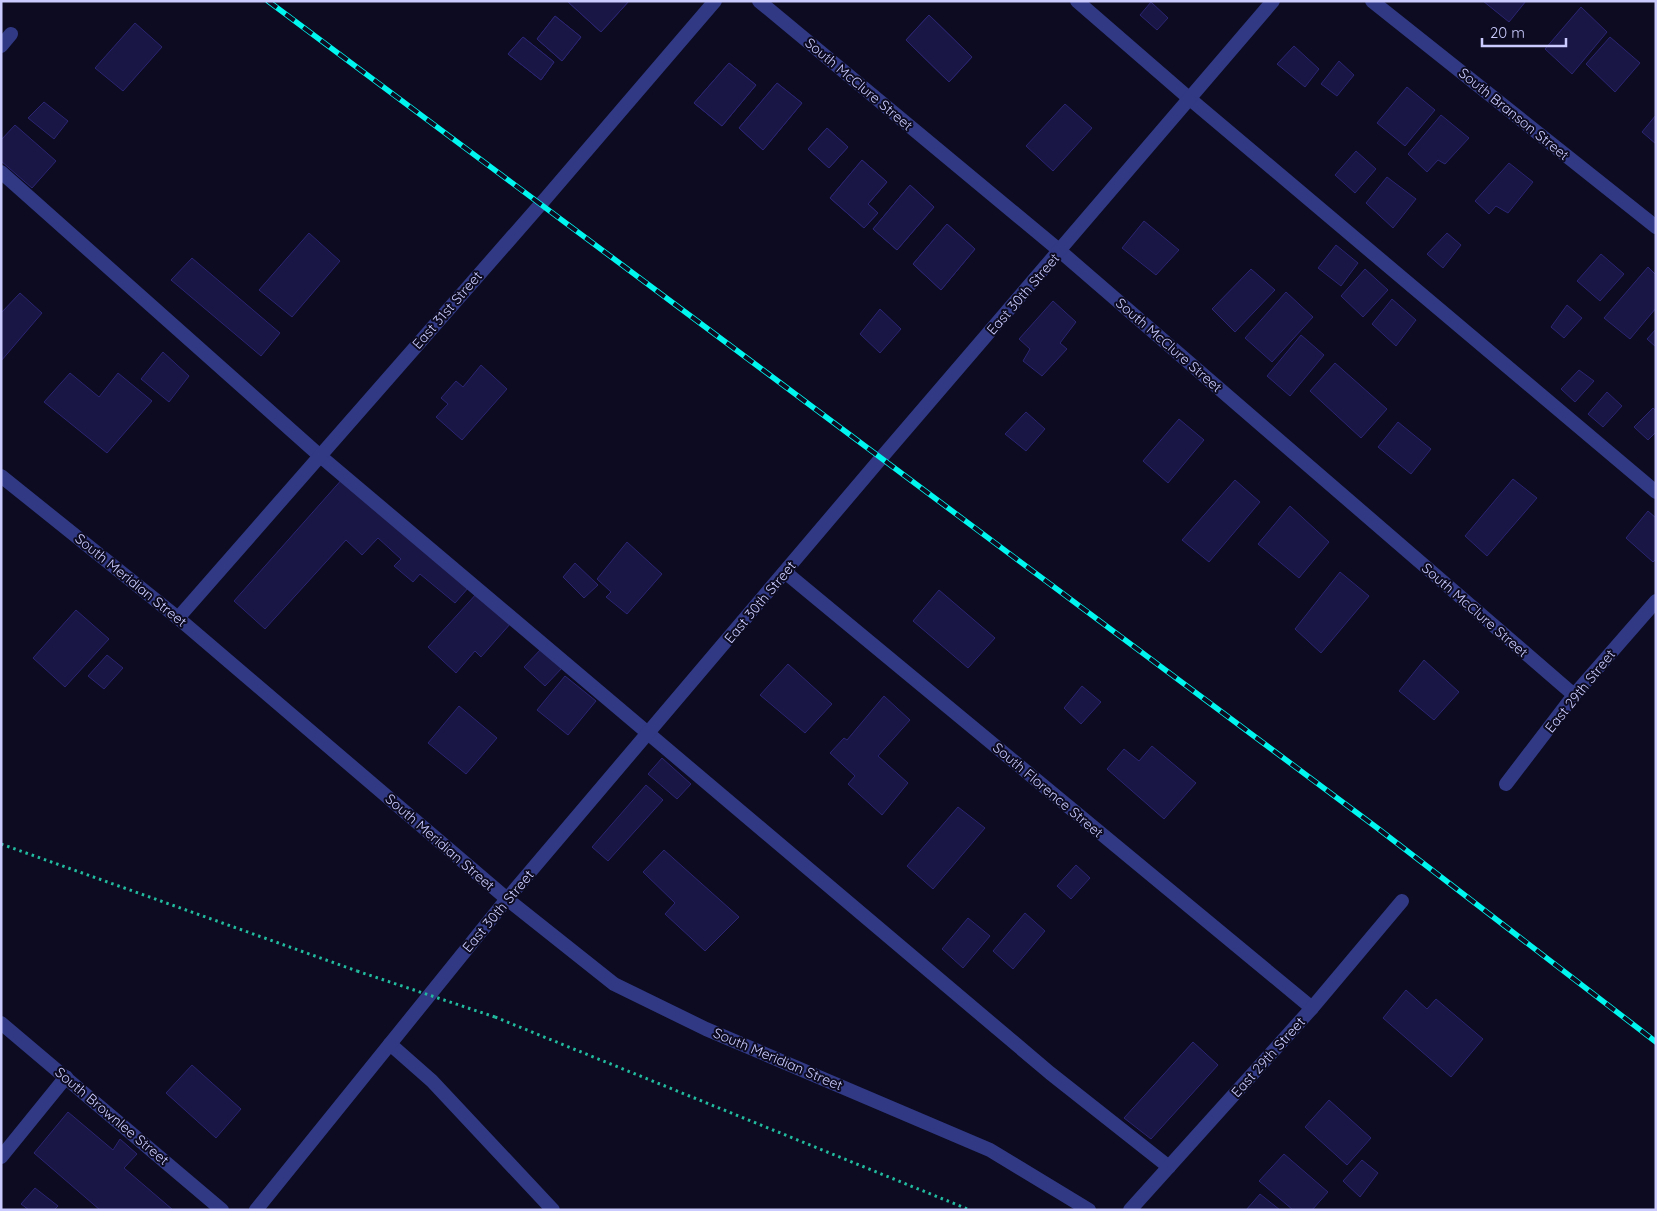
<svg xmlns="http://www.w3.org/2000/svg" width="1657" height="1211" font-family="Quicksand,sans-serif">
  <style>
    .building { fill: #191544; stroke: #2b2572 }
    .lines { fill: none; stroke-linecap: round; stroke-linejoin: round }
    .path { stroke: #23bb9f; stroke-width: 3; stroke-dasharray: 2.5 4; stroke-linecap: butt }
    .service { stroke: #313984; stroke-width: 14 }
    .minor { stroke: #313984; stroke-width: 14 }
    .rail-casing { stroke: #00f6ef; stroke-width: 5.5 }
    .rail { stroke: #0c0b21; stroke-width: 4; stroke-dasharray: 11; stroke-linecap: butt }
    .path-bridge { stroke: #23bb9f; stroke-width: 3; stroke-dasharray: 2.5 4; stroke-linecap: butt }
    .labels { text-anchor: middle; stroke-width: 4; stroke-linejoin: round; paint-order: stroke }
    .street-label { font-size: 14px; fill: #cbcbff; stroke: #0c0b21 }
  </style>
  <rect width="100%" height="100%" fill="#0c0b21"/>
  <g class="building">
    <polygon points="567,1 629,1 601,32"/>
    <polygon points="567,1 629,1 601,32"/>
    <polygon points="1483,1 1526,1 1509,22"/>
    <polygon points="1151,2 1168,18 1157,30 1140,15"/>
    <polygon points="1581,7 1607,32 1572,74 1545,49"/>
    <polygon points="929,15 972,57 949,82 906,40"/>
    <polygon points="929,15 972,57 949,82 906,40"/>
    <polygon points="555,16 581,37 562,61 537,39"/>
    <polygon points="555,16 581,37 562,61 537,39"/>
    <polygon points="135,23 162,47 123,91 95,68"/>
    <polygon points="523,37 554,62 541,80 508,54"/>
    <polygon points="523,37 554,62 541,80 508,54"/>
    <polygon points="1610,37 1640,63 1615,92 1586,64"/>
    <polygon points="1294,46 1319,69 1305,87 1277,64"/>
    <polygon points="1339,61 1354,75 1337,96 1321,84"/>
    <polygon points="729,63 756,85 722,126 694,103"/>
    <polygon points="729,63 756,85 722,126 694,103"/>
    <polygon points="777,83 802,103 763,150 739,128"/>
    <polygon points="777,83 802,103 763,150 739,128"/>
    <polygon points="1407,87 1435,110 1405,146 1377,123"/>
    <polygon points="44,102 68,121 54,139 28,118"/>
    <polygon points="1065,104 1092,128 1053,171 1026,146"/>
    <polygon points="1441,115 1469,138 1445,164 1438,160 1427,172 1408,154"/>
    <polygon points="1656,115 1656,144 1642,132"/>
    <polygon points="15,125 56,161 32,188 1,161 1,140"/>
    <polygon points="827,128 848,147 829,168 808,149"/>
    <polygon points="827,128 848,147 829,168 808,149"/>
    <polygon points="1356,151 1376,169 1355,193 1335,175"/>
    <polygon points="862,160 887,182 868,204 878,213 864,228 830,198"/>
    <polygon points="862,160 887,182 868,204 878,213 864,228 830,198"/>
    <polygon points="1509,163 1533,182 1508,213 1496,206 1489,214 1475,201"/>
    <polygon points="1387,177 1416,199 1393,228 1366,203"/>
    <polygon points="910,185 934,207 897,250 873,229"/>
    <polygon points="910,185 934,207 897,250 873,229"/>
    <polygon points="1144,221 1179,250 1156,275 1122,248"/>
    <polygon points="947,224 975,249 941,290 913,264"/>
    <polygon points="947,224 975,249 941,290 913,264"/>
    <polygon points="309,233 340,261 292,317 259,290"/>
    <polygon points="1447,233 1461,245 1443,268 1427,254"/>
    <polygon points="1336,245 1358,263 1341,286 1318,268"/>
    <polygon points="1601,254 1624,274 1600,301 1577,281"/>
    <polygon points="192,258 280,333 261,356 171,280"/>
    <polygon points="1648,267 1656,275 1656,308 1630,339 1604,318"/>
    <polygon points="1251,269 1275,290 1235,332 1212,309"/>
    <polygon points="1365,269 1388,290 1363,317 1341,296"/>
    <polygon points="1286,292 1313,317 1272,362 1245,338"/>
    <polygon points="20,293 42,313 1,361 1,313"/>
    <polygon points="1392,299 1416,320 1396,346 1372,324"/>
    <polygon points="1053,301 1076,322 1060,343 1067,349 1042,376 1023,361 1030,349 1019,339"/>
    <polygon points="1567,305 1582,318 1564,338 1551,327"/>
    <polygon points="880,309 901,329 880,353 860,334"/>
    <polygon points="1656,329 1656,347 1647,339"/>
    <polygon points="1301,335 1324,355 1290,396 1267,376"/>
    <polygon points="163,352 189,376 169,402 141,379"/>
    <polygon points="1335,363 1387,409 1361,438 1310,391"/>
    <polygon points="481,365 507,389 462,440 436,417 448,404 441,398 456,381 463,387"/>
    <polygon points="1579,370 1594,381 1575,402 1561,389"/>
    <polygon points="70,373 99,397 118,373 152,401 107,453 44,402"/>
    <polygon points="1607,392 1622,406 1603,427 1588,414"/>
    <polygon points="1653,408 1656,411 1656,432 1648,440 1634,427"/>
    <polygon points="1026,412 1045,429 1026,451 1005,434"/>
    <polygon points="1179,419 1204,440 1168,483 1143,461"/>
    <polygon points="1398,422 1431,449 1411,474 1378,447"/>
    <polygon points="344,477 469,587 455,603 420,574 413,582 394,566 401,559 378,538 362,555 346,540 265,629 234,601"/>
    <polygon points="1513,479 1537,498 1487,556 1465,536"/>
    <polygon points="1235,480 1260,502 1209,562 1182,540"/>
    <polygon points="1290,506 1329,542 1299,578 1258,544"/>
    <polygon points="1648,511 1656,518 1656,559 1653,562 1626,538"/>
    <polygon points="627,542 662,574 627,614 606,597 611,592 597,579"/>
    <polygon points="575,563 598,585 584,598 563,577"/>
    <polygon points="1340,572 1369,596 1321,653 1295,629"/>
    <polygon points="939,590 995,638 968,668 913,621"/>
    <polygon points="478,592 511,623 481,657 475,651 456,673 428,647"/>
    <polygon points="76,610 109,639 65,687 33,658"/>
    <polygon points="542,648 563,667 545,686 524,667"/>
    <polygon points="107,655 123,668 104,689 88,676"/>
    <polygon points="1424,660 1459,692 1434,720 1399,691"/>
    <polygon points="788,664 832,704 805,733 760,695"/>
    <polygon points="565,676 596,701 568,735 537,710"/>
    <polygon points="1082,686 1101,702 1081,724 1064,708"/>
    <polygon points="884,696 910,720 878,756 908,783 882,815 848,784 855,776 830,753 844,738 847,740"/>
    <polygon points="459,706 497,738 466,774 428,743"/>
    <polygon points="1152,746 1196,783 1164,819 1107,769 1124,749 1139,761"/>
    <polygon points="662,758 691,784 677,799 648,774"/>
    <polygon points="646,785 663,800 608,861 592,847"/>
    <polygon points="958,807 985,828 933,889 907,866"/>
    <polygon points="664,850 739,917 705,951 665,914 675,903 643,872"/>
    <polygon points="1076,865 1090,878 1071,899 1057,886"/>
    <polygon points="1025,913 1045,931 1013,969 993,951"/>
    <polygon points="968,918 990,936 963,968 942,949"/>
    <polygon points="1406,990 1427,1009 1436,999 1483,1039 1451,1077 1383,1018"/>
    <polygon points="1193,1042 1218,1065 1151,1139 1124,1118"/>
    <polygon points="192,1065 241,1109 216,1138 166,1093"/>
    <polygon points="1329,1100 1371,1138 1347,1165 1305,1127"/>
    <polygon points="68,1112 113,1150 120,1139 137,1154 124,1168 173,1210 100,1210 34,1153"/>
    <polygon points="1284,1154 1328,1192 1312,1210 1293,1210 1259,1181"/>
    <polygon points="1362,1160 1378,1173 1360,1197 1343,1181"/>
    <polygon points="35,1188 58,1206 54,1210 29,1210 21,1204"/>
    <polygon points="1260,1194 1280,1210 1246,1210"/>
  </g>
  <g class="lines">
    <g class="path">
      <polyline points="1,844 357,971"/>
      <polyline points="495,1017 970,1210"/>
    </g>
    <g class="service">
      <polyline points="1077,1 1190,99 1656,492"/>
      <polyline points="1,172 319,455 1050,1073 1169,1167"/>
      <polyline points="390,1044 432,1081 553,1210"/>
      <polyline points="1,1157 66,1077"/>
    </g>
    <g class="minor">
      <polyline points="759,1 1060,251 1574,695"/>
      <polyline points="1372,1 1656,227"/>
      <polyline points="1,46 11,34"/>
      <polyline points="1,476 178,618 507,899 614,984 706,1029 990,1150 1089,1210"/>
      <polyline points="785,572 1312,1008"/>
      <polyline points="178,618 540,205 715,1"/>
      <polyline points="1506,784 1574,695 1656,601"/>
      <polyline points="1,1023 222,1210"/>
      <polyline points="256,1210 507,899 882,457 1273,1"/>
      <polyline points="1130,1210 1312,1008 1402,901"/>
    </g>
    <g class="rail-casing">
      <polyline id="rail" points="268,1 1376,827 1656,1042"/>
    </g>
    <use href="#rail" class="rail"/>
    <polyline class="path-bridge" points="357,971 495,1017"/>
  </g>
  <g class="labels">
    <g class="street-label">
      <text transform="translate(859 84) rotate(40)" y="5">South McClure Street</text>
      <text transform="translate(1514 114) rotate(39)" y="5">South Branson Street</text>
      <text transform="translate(1023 294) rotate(-49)" y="5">East 30th Street</text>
      <text transform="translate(447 310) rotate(-49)" y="5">East 31st Street</text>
      <text transform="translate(1169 345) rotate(41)" y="5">South McClure Street</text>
      <text transform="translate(131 580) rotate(39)" y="5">South Meridian Street</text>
      <text transform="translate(760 602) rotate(-50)" y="5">East 30th Street</text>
      <text transform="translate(1475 610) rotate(41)" y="5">South McClure Street</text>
      <text transform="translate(1580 691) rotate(-51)" y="5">East 29th Street</text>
      <text transform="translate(1048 790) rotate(40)" y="5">South Florence Street</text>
      <text transform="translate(440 842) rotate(41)" y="5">South Meridian Street</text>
      <text transform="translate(498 911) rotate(-50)" y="5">East 30th Street</text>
      <text transform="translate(1268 1057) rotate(-48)" y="5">East 29th Street</text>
      <text transform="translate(778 1059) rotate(23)" y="5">South Meridian Street</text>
      <text transform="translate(112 1116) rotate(40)" y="5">South Brownlee Street</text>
    </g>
  </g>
  <rect width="1657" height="1211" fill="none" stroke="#cbcbff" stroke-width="5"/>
  <path d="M1482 38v8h84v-8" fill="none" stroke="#cbcbff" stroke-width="2.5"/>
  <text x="1490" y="38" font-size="15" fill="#cbcbff" stroke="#0c0b21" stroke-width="4" paint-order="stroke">20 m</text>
</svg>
